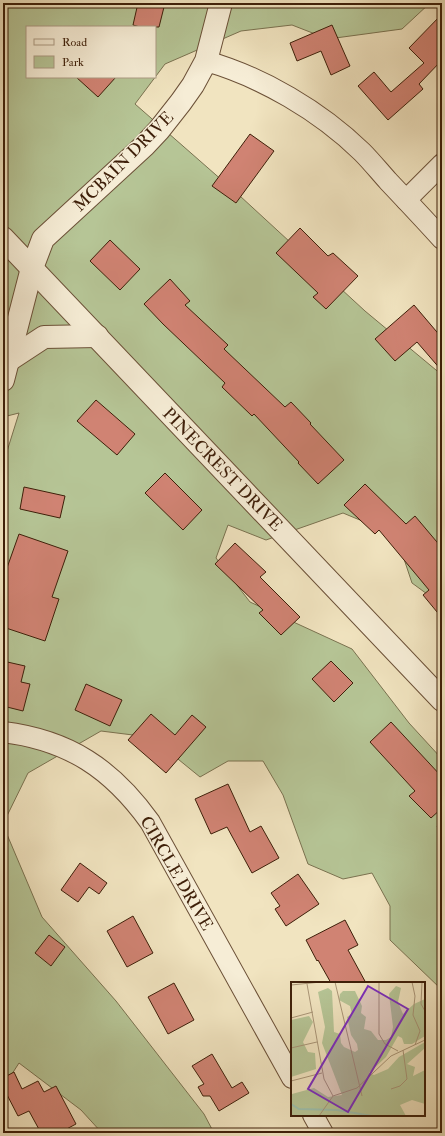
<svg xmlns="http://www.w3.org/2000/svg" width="445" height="1136" font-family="'IM FELL Double Pica',serif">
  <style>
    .green { fill: #b6c596; stroke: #7a7250; fill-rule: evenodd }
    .building { fill: #d08373; stroke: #3e1f09 }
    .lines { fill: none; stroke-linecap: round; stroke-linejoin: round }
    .minor-casing { stroke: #6b5037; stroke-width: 22 }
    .tertiary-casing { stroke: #6b5037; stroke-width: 24 }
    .minor { stroke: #f6edd6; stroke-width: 20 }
    .tertiary { stroke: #f6edd6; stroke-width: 22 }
    .labels { text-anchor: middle; stroke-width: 3; stroke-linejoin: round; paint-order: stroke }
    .street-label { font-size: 17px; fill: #3e1f09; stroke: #f6edd6 }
    .inset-river { fill: none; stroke: #9cbfad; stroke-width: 2 }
    .inset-road { fill: none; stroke: #a99577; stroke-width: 1 }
    .view { fill: #7b2cbf; fill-opacity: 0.15; stroke: #7b2cbf; stroke-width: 2 }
    .inset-edge { fill: none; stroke: #3e1f09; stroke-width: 2 }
  </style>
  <rect width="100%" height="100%" fill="#f1e4c0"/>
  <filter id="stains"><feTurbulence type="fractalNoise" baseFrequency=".005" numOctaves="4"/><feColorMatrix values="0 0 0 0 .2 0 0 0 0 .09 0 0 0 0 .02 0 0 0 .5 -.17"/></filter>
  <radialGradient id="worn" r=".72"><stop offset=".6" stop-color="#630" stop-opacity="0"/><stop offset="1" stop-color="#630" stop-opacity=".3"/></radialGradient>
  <g class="green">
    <path d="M3 3H430L402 29 328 39 292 25 241 31 165 64 135 104 240 196 365 311 442 375V601L438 602 412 583 396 535 343 513 266 540 228 525 216 558 250 602 352 649 409 723 442 759V818L437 827 442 832V990L390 940V906L372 873 343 879 308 864 283 795 263 761H228L200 777 173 755 133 735 101 731 28 773 3 824V464L19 413 3 417ZM27 27H155V77H27Z"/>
    <polygon points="3,825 42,917 116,1001 204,1114 214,1133 102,1133 81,1110 19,1063 3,1088"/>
  </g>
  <g class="building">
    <polygon points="138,3 165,3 159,27 140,27 133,25"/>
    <polygon points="442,14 442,60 419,84 423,89 388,120 358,86 374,72 391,92 424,63 409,48"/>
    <polygon points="332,25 350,66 331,75 321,51 297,61 290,43"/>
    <polygon points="76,77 116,77 98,97"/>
    <polygon points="250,134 274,151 236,203 212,186"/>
    <polygon points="300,228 328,256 333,253 358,276 326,309 313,297 318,293 276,253"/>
    <polygon points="110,240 140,269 120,290 90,261"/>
    <polygon points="170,279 190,301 185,305 228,345 224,349 285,407 291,402 311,423 310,424 344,460 318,484 298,463 299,462 254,414 252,416 222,387 225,383 163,324 144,304"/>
    <polygon points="414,305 442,338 442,371 417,342 395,361 375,339"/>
    <polygon points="96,400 135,434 117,455 77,421"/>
    <polygon points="165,473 202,510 183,530 145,493"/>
    <polygon points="365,484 406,524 415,516 442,548 442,618 423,595 429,590 379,530 375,534 344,505"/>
    <polygon points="24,487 65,496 60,518 20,509"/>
    <polygon points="19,534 68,551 52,597 59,599 45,641 3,627 3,579"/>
    <polygon points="235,543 266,572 260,577 300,617 281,635 259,613 263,610 215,564"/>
    <polygon points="3,661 25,666 21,682 30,684 23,711 3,706"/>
    <polygon points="331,661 353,683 334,702 312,679"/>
    <polygon points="86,684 122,700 110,726 75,710"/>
    <polygon points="151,714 175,735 192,715 206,727 166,773 128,740"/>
    <polygon points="391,722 442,777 442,808 431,818 409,796 415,791 370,742"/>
    <polygon points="228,784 250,832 261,826 279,858 252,873 227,827 211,834 195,799"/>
    <polygon points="80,863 107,883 99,894 89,887 78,902 61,890"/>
    <polygon points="298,874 319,904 286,926 275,909 280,906 271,893"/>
    <polygon points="133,916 153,953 127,967 107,931"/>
    <polygon points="345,920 358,945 348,950 366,983 331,983 318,960 317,961 306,940"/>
    <polygon points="49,935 65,947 51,966 35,953"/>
    <polygon points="174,983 194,1020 168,1034 148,997"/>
    <polygon points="212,1054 232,1088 242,1082 249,1093 219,1111 210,1096 203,1096 198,1087 204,1084 192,1066"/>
    <polygon points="14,1072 22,1089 38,1081 44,1092 56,1086 76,1124 59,1133 41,1133 29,1111 18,1116 3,1087 3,1078"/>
  </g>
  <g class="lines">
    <g class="minor-casing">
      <g id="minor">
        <path d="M206 61C262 77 320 111 362 152 371 161 379 171 388 181 406 200 424 219 442 239"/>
        <polyline points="406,200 442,164"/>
        <path d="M3 732C69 740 112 769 150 822L292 1078"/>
        <polyline points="313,1115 323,1133"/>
      </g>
    </g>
    <g class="tertiary-casing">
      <g id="tertiary">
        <polyline points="3,238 442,700"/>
        <polyline points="9,360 44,337 97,336"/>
        <polyline points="3,380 32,268 43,239 144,146 159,130 181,102 193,85 206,61 221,3"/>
      </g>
    </g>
    <use href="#minor" class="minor"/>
    <use href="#tertiary" class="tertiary"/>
  </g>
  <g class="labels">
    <g class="street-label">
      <text transform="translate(123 161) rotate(-45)" y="6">MCBAIN DRIVE</text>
      <text transform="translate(223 469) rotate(46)" y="6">PINECREST DRIVE</text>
      <text transform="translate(177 873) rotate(60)" y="6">CIRCLE DRIVE</text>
    </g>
  </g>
  <g transform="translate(291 982)">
    <rect width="134" height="134" fill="#f1e4c0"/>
    <path d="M105 4 110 6 107 20 112 32 123 22 134 17V54L121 62H113L111 56 107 54 95 75 78 91 83 93 97 87 108 75 134 60V66L116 82 124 85 122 94 134 88V122L121 118 109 123 115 134H0L1 112 23 106 37 115 51 113 31 61 34 45 27 10 37 6 41 9 43 50 49 52 50 61 53 65 64 70 67 68 66 62 60 53 56 35 61 32 59 24 48 18 49 12 52 9H64L71 24 70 31 75 35 73 47 80 49 87 58H95L100 55 102 45 98 12ZM18 34 22 40 12 60 17 70 24 71 25 87 0 95V38Z" fill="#b6c596"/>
    <path class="inset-river" d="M0 122 8 127 46 128 81 134"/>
    <path class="inset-road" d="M44 0 71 114M88 0V52L94 62 107 69M121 0 124 14 122 33 129 49 124 63M131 0 130 22 134 29M16 2 33 97 42 114M0 3 30 0M0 36 22 30M0 66 26 60M0 99 31 91M100 107 109 104 116 97 112 68M28 134 42 114 66 106 100 74 134 58"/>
    <path class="view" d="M77 4 117 27 57 130 17 107Z"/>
    <rect width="134" height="134" class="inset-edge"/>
  </g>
  <rect width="445" height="1136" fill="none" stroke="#f1e4c0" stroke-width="16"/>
  <rect x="4" y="4" width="437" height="1128" fill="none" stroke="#3e1f09" stroke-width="2"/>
  <rect x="8" y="8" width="429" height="1120" fill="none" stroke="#3e1f09"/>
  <rect x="26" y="26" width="130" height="52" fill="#f6edd6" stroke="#ac9b84"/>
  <rect x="34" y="39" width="20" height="6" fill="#f6edd6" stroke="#ac9b84"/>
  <text x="62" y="46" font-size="12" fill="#3e1f09">Road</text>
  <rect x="34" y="56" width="20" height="12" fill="#b6c596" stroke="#ac9b84"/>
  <text x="62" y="66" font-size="12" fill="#3e1f09">Park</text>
  <rect width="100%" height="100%" filter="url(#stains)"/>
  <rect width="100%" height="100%" fill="url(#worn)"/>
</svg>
